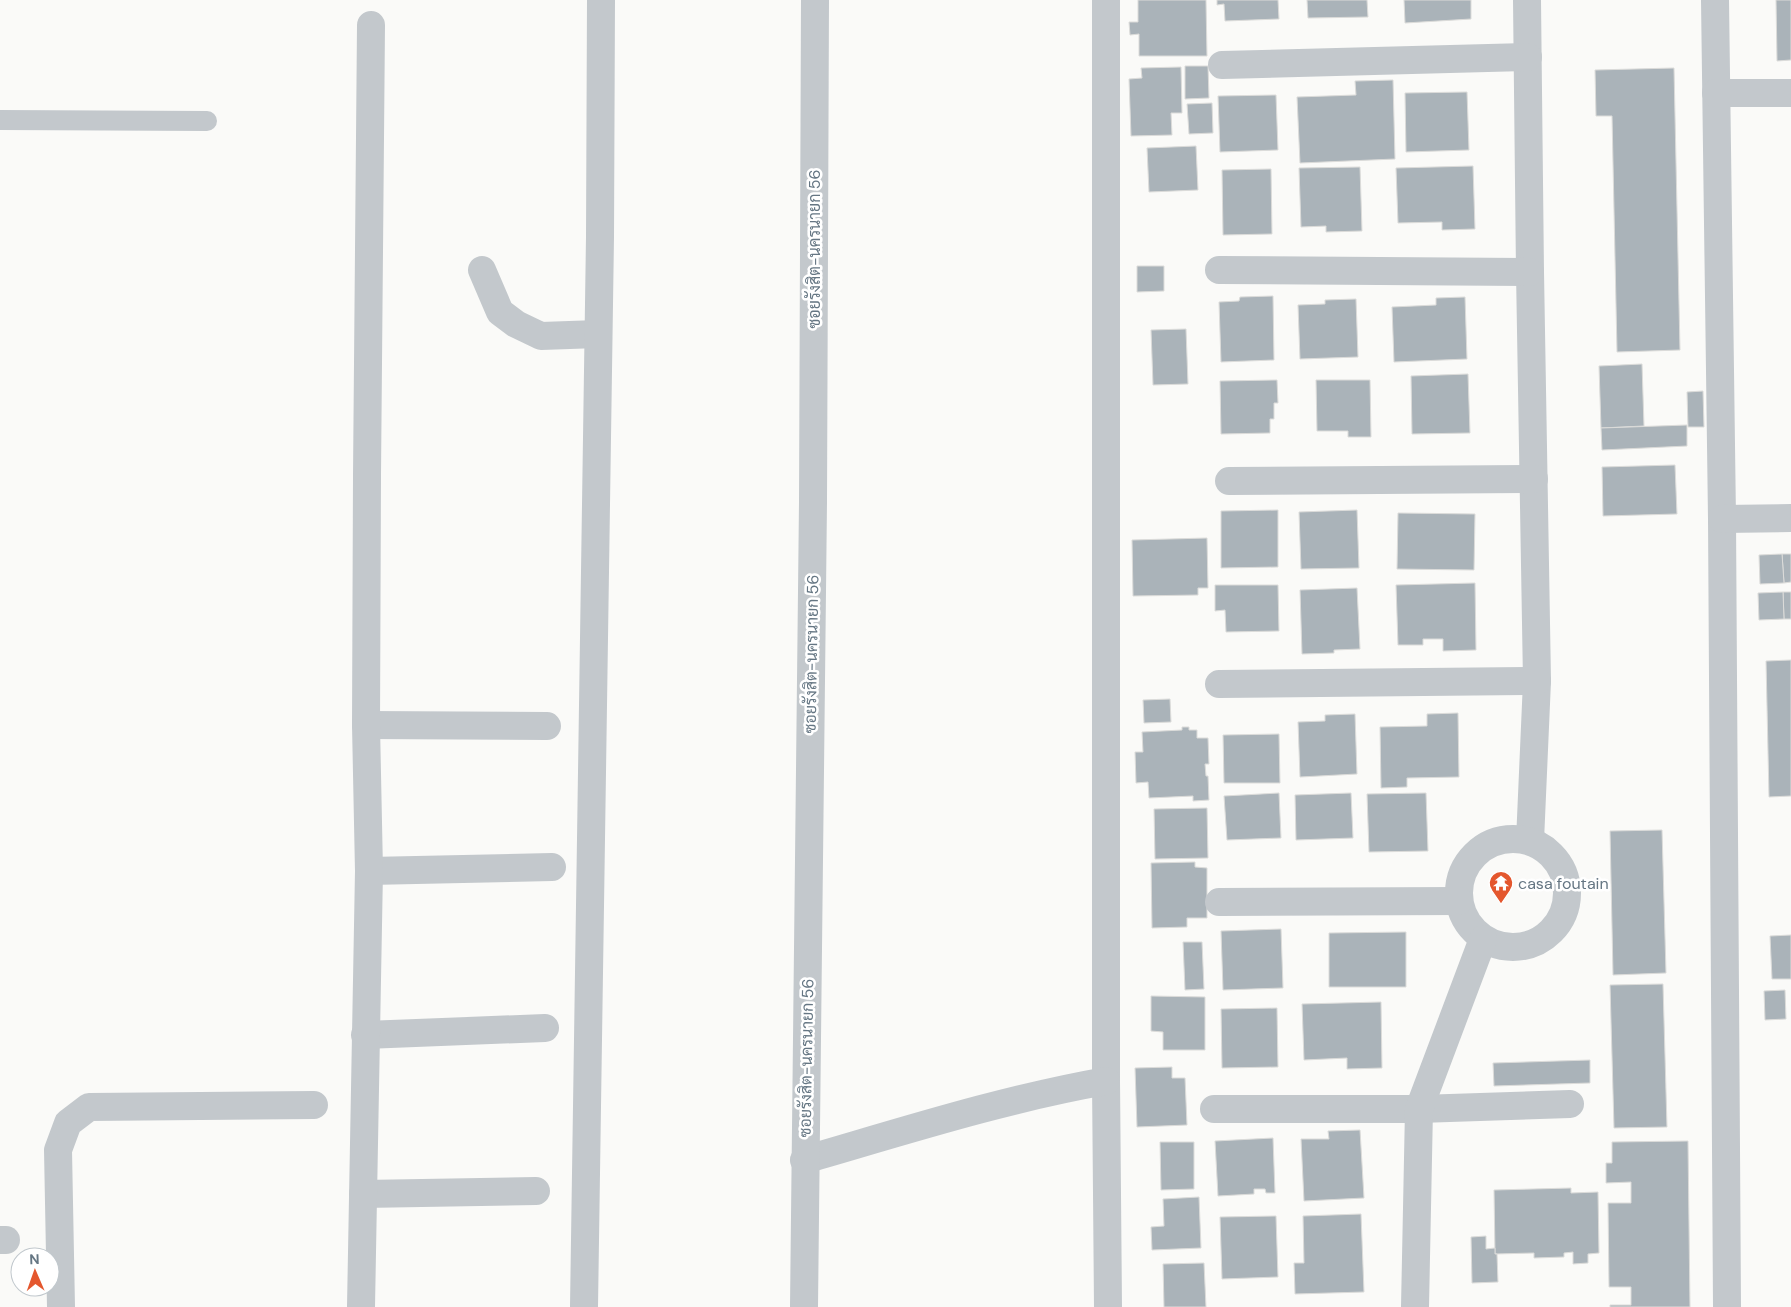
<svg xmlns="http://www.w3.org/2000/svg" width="1791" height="1307" font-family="'DM Sans',Sarabun,sans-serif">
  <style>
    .building { fill: #aab3b9; stroke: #dcdcda }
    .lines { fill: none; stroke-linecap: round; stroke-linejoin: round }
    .service { stroke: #c3c8cc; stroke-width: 20 }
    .minor { stroke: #c3c8cc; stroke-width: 28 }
    .tertiary { stroke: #c3c8cc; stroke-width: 28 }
    .labels { text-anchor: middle; stroke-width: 5; stroke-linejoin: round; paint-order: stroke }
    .street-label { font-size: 16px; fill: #657683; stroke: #fff }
    .poi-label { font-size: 16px; fill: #657683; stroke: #fff; text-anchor: start }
  </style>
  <rect width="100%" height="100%" fill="#fafaf8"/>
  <g class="building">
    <polygon points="1138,0 1206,0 1207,56 1139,56 1139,34 1130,35 1129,22 1138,22"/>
    <polygon points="1217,0 1278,0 1279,19 1225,21 1224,4 1217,5"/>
    <polygon points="1307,0 1367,0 1368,17 1308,18"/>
    <polygon points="1404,0 1471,0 1471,19 1405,23"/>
    <polygon points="1776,0 1791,0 1791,60 1777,61"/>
    <polygon points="1185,66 1208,66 1209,98 1185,99"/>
    <polygon points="1181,67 1182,113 1171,113 1172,135 1131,136 1129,79 1142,78 1141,68"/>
    <polygon points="1674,68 1680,350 1617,352 1612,116 1596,116 1595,70"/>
    <polygon points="1393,80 1395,159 1300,163 1297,97 1356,95 1355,81"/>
    <polygon points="1467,92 1469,150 1406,152 1405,93"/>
    <polygon points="1276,95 1278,150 1220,152 1218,96"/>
    <polygon points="1212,103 1213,133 1189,134 1187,104"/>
    <polygon points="1196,146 1198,190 1149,192 1147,148"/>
    <polygon points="1473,166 1475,229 1442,230 1442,222 1398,223 1396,168"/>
    <polygon points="1360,167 1362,231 1326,232 1326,226 1301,227 1299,168"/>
    <polygon points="1271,169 1272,234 1223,235 1222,170"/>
    <polygon points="1137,266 1164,266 1164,291 1137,292"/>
    <polygon points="1273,296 1274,360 1221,362 1219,302 1239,301 1240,297"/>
    <polygon points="1465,297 1467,359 1394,362 1392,307 1436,305 1436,298"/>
    <polygon points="1356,299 1358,357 1300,359 1298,305 1325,304 1325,300"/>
    <polygon points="1186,329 1188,384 1153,385 1151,330"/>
    <polygon points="1642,364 1644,426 1601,428 1599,366"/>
    <polygon points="1468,374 1470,433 1412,434 1411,376"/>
    <polygon points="1277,380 1278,403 1274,403 1274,419 1270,419 1270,433 1221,434 1220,381"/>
    <polygon points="1316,380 1370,380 1371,437 1348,437 1348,431 1317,431"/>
    <polygon points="1703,391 1704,427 1688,427 1687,392"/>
    <polygon points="1687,425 1687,446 1602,450 1601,428"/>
    <polygon points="1675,465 1677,514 1603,516 1602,467"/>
    <polygon points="1278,510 1278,567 1221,568 1221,511"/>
    <polygon points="1357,510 1359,568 1301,569 1299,512"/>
    <polygon points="1398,513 1475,514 1474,570 1397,569"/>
    <polygon points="1207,538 1208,588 1198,588 1198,595 1133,596 1132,540"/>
    <polygon points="1782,554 1791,554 1791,582 1784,583"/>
    <polygon points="1782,554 1784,583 1760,584 1759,555"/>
    <polygon points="1475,583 1476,650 1443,651 1443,639 1423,639 1423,645 1398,645 1396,585"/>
    <polygon points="1215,585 1278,585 1279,631 1226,632 1225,610 1215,611"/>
    <polygon points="1357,588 1360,649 1334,650 1334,653 1302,654 1300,590"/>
    <polygon points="1783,592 1791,592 1791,619 1784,619"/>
    <polygon points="1783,592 1784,619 1759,620 1758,593"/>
    <polygon points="1791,660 1791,796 1769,797 1766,661"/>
    <polygon points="1170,699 1171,722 1144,723 1143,700"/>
    <polygon points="1458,713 1459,777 1407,778 1407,787 1381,788 1380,727 1427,726 1427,714"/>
    <polygon points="1355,714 1357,774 1300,777 1298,722 1325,721 1325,715"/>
    <polygon points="1182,727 1189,727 1189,730 1197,730 1197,738 1208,738 1209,764 1205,764 1206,776 1208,776 1209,800 1193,801 1193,796 1149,798 1148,782 1136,783 1135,752 1143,752 1142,732 1182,730"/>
    <polygon points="1279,734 1280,783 1224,783 1223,735"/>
    <polygon points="1279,793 1281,838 1227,840 1224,796"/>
    <polygon points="1351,793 1353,838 1296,840 1295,795"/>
    <polygon points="1426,793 1428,851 1369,852 1367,794"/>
    <polygon points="1207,808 1208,858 1155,859 1154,809"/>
    <polygon points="1662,830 1666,973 1613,975 1610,831"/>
    <polygon points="1195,862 1195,867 1207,868 1207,918 1187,918 1187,927 1152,928 1151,863"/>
    <polygon points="1281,929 1283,988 1223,990 1221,931"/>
    <polygon points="1406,932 1406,987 1329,987 1329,933"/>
    <polygon points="1791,935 1791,979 1772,979 1770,936"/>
    <polygon points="1183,942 1202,942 1204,989 1185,990"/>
    <polygon points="1663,984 1667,1127 1614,1128 1610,985"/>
    <polygon points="1785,990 1786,1019 1765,1020 1764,991"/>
    <polygon points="1151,996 1205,997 1205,1050 1163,1050 1163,1032 1151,1031"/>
    <polygon points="1381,1002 1382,1068 1347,1069 1347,1058 1304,1060 1302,1004"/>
    <polygon points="1277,1008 1278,1067 1222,1068 1221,1009"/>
    <polygon points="1590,1060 1590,1083 1494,1086 1493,1063"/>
    <polygon points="1172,1067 1172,1078 1185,1078 1187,1125 1137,1127 1135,1068"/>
    <polygon points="1360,1130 1364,1198 1304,1201 1301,1139 1329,1139 1328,1131"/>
    <polygon points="1273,1138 1275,1193 1266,1193 1265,1189 1254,1189 1254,1194 1218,1196 1215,1141"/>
    <polygon points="1688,1141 1690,1307 1610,1307 1610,1305 1631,1305 1631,1287 1609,1287 1608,1203 1631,1203 1631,1182 1606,1183 1606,1163 1612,1163 1612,1142"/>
    <polygon points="1160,1142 1194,1142 1194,1189 1161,1190"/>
    <polygon points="1571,1188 1571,1193 1598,1192 1599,1253 1588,1254 1588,1263 1573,1264 1573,1252 1564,1253 1564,1257 1534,1258 1534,1253 1495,1254 1494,1190"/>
    <polygon points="1199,1197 1201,1248 1152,1250 1151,1227 1164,1226 1163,1199"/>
    <polygon points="1361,1214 1364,1292 1295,1294 1294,1263 1304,1263 1303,1216"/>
    <polygon points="1276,1216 1278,1277 1222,1279 1220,1217"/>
    <polygon points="1486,1236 1486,1249 1495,1248 1495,1254 1497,1254 1498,1282 1472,1283 1471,1237"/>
    <polygon points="1204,1263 1206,1307 1164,1307 1163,1264"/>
  </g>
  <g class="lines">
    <polyline class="service" points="0,120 207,121"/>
    <g class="minor">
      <polyline points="1106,0 1106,1081 1108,1307"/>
      <polyline points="1527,0 1530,272 1537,681 1530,841"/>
      <polyline points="1715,0 1722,519 1727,1307"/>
      <polyline points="1222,65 1528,57"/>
      <polyline points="1716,93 1791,93"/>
      <polyline points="482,270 500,312 516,324 541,336 598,334"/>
      <polyline points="1219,270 1530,272"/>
      <polyline points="1229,481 1534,479"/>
      <polyline points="1722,519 1791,518"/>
      <polyline points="1219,684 1537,681"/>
      <polyline points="366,725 547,726"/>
      <circle cx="1513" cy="893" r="54"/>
      <polyline points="369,871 552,867"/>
      <polyline points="1219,902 1459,901"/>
      <polyline points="365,1035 545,1028"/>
      <polyline points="1214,1109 1419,1109 1570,1104"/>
      <path d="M804 1160C904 1131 1004 1099 1106 1081"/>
      <polyline points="363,1194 536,1191"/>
      <polyline points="0,1240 6,1240"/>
      <polyline points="61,1307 58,1150 68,1123 89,1107 314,1105"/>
      <polyline points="361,1307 369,871 366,725 367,476 371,25"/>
      <polyline points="584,1307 600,237 601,0"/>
      <polyline points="1415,1307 1419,1109 1483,939"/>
    </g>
    <polyline class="tertiary" points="804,1307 813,502 815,0"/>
  </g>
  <defs>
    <g id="temple-pin" transform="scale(1.25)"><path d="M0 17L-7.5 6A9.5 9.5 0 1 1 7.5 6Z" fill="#e4572e" stroke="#fff"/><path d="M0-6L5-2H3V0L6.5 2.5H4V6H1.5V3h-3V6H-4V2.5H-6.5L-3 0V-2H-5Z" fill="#fff"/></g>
  </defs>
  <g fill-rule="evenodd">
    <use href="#temple-pin" x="1501" y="883"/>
  </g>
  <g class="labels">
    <g class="street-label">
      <text transform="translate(814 249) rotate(-90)" y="6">ซอยรังสิต-นครนายก 56</text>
      <text transform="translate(811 654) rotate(-89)" y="6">ซอยรังสิต-นครนายก 56</text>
      <text transform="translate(806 1058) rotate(-89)" y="6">ซอยรังสิต-นครนายก 56</text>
    </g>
    <g class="poi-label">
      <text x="1518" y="889">casa foutain</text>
    </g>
  </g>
  <g transform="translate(35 1272) rotate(358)"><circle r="24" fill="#ffffff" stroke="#c1c8cd"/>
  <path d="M0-4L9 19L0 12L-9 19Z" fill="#e4572e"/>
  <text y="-8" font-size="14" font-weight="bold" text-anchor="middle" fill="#657683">N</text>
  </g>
</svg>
